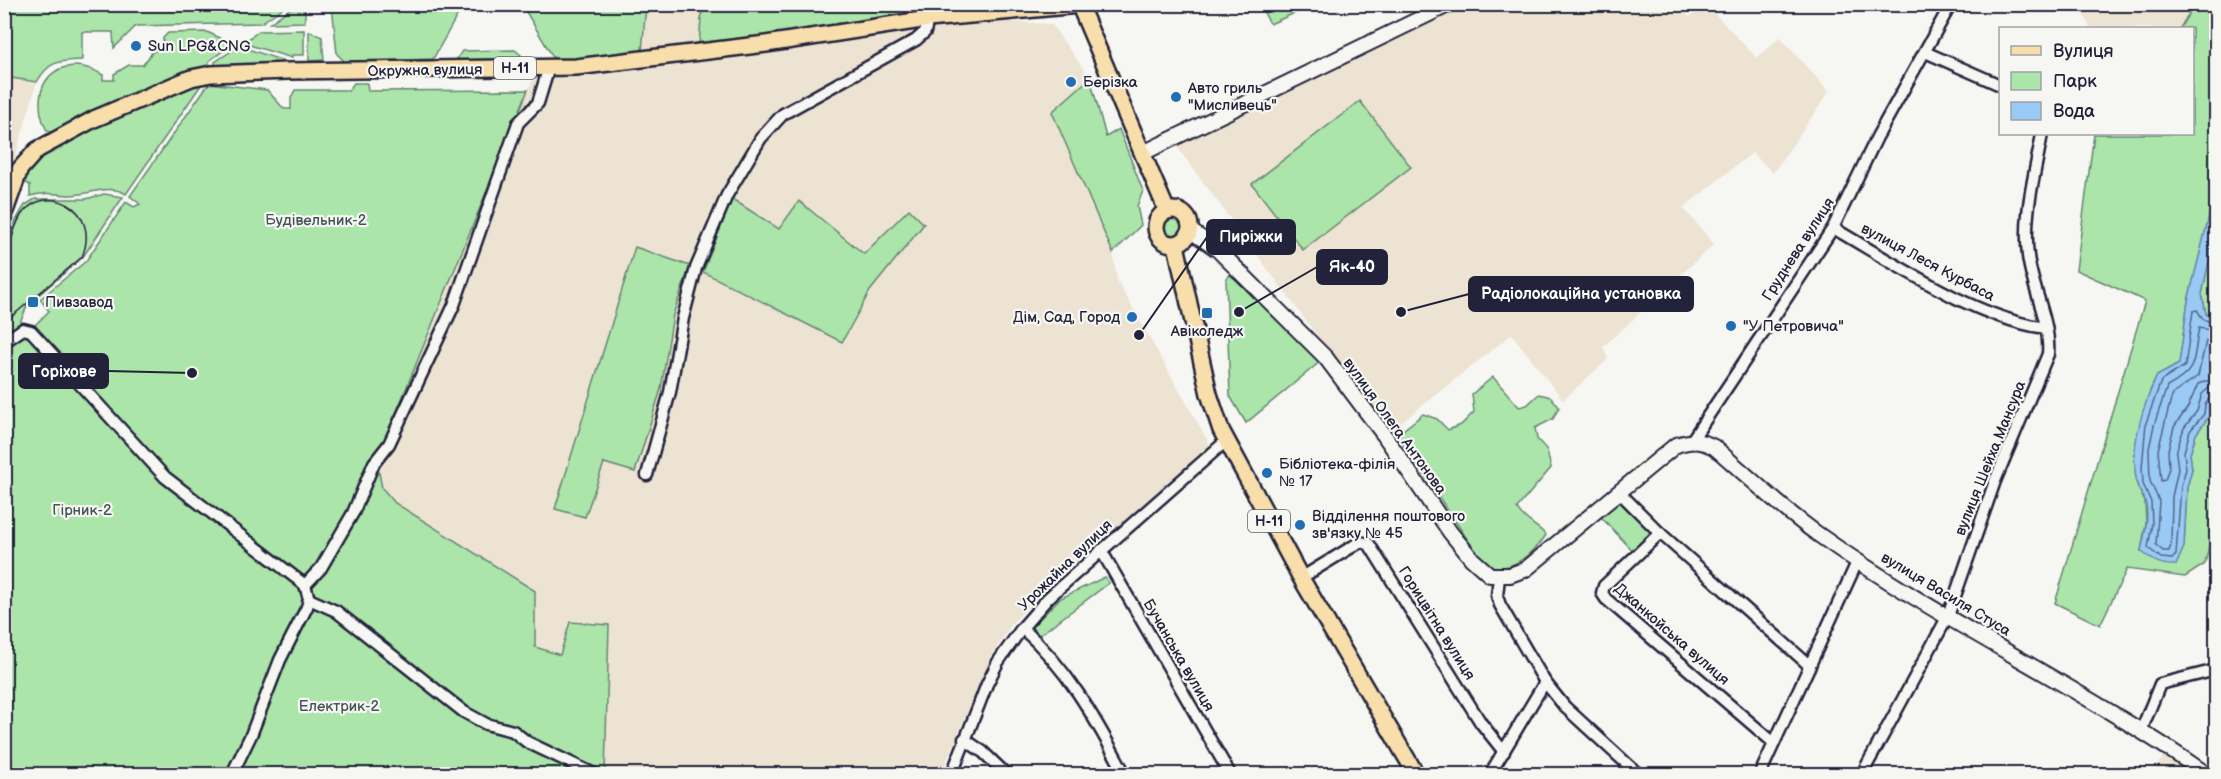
<svg xmlns="http://www.w3.org/2000/svg" width="2221" height="779" font-family="'Balsamiq Sans',sans-serif">
  <style>
    .built { fill: #ece3d2 }
    .green { fill: #abe5aa; stroke: #668472; stroke-width: 1.5 }
    .water { fill: #99c9f5; stroke: #6986ab; stroke-width: 1.5 }
    .lines { fill: none; stroke-linecap: round; stroke-linejoin: round }
    .shore { stroke: #526585; stroke-width: 1.5 }
    .street-casing { stroke: #22223b; stroke-width: 15 }
    .secondary-casing { stroke: #22223b; stroke-width: 18 }
    .primary-casing { stroke: #22223b; stroke-width: 20 }
    .street { stroke: #f6f6f2; stroke-width: 10 }
    .secondary { stroke: #f6f6f2; stroke-width: 14 }
    .primary { stroke: #f8deab; stroke-width: 15 }
    .tram { stroke: #22223b; stroke-width: 1.5 }
    .poi-dot { fill: #1f6fb2; stroke: #f6f6f2; stroke-width: 2 }
    .labels { text-anchor: middle; stroke-width: 4.5; stroke-linejoin: round; paint-order: stroke }
    .shield { fill: #f6f6f2; stroke: #626272; stroke-width: 1.5 }
    .shield-label { font-size: 14px; font-weight: bold; fill: #22223b }
    .poi-label { font-size: 15px; fill: #22223b; stroke: #f6f6f2; text-anchor: start }
    .street-label { font-size: 15px; fill: #22223b; stroke: #f6f6f2 }
    .park-label { font-size: 15px; fill: #445357; stroke: #f6f6f2 }
    .leader { fill: none; stroke: #22223b; stroke-width: 2 }
    .callout-dot { fill: #22223b; stroke: #f6f6f2; stroke-width: 2 }
    .callout { fill: #22223b; stroke: #22223b; stroke-width: 2 }
    .callout-label { font-size: 16px; text-anchor: middle; font-weight: bold; fill: #fff }
  </style>
  <rect width="100%" height="100%" fill="#f6f6f2"/>
  <filter id="ink" filterUnits="userSpaceOnUse"><feTurbulence type="fractalNoise" baseFrequency=".0167" numOctaves="2"/><feDisplacementMap in="SourceGraphic" scale="12" xChannelSelector="R" yChannelSelector="G"/><feConvolveMatrix kernelMatrix="1 2 1 2 8 2 1 2 1" color-interpolation-filters="sRGB"/></filter>
  <g filter="url(#ink)">
    <g class="built">
      <polygon points="646,5 703,7 699,44 642,51"/>
      <polygon points="1465,5 1678,5 1689,17 1706,5 1757,58 1780,37 1829,92 1773,173 1752,153 1683,208 1714,244 1603,347 1608,359 1563,400 1512,334 1389,432 1174,143"/>
      <polygon points="2076,5 2194,5 2180,28 2090,28 2087,20"/>
      <polygon points="959,19 1051,24 1090,78 1052,112 1113,253 1117,280 1211,447 1043,591 1014,621 992,655 941,774 605,774 609,625 560,655 534,647 535,591 395,503 382,488 378,477 377,463 535,73"/>
      <polygon points="5,77 37,82 5,193"/>
      <polygon points="2168,749 2206,774 2152,774"/>
    </g>
    <g class="green">
      <path d="M4 5 5 4 287 5 261 23 136 26 114 48 113 32H82V60C58 61 49 61 37 82L5 77Z"/>
      <polygon points="295,5 305,5 305,22 270,23"/>
      <polygon points="332,5 332,4 463,5 433,59 345,62 337,54"/>
      <polygon points="522,5 646,5 642,51 557,61 554,59"/>
      <polygon points="673,5 974,5 973,8 699,44 702,7"/>
      <polygon points="1260,5 1313,5 1270,24"/>
      <polygon points="2194,5 2216,5 2216,190 2188,301 2179,364 2157,376 2150,391 2136,448 2137,485 2145,502 2146,523 2141,551 2184,547 2187,487 2192,469 2190,454 2196,434 2210,415 2211,406 2216,396 2214,524 2205,564 2185,577 2127,569 2100,625 2055,603 2145,301 2076,270 2094,134 2192,134 2192,28 2180,28"/>
      <polygon points="304,30 304,55 292,55 292,58 243,43 259,31"/>
      <polygon points="309,31 322,37 324,60 309,61"/>
      <path d="M207 32 233 44 209 61V70L55 134 47 131C25 87 57 48 103 75V80H114V74L129 65H143L153 51 163 50V38L168 33Z"/>
      <polygon points="239,46 290,63 287,66 215,70 215,62"/>
      <polygon points="515,50 521,55 519,62 460,62 457,59 462,51"/>
      <polygon points="1090,78 1106,137 1119,129 1143,191 1137,206 1141,225 1113,253 1052,112"/>
      <path d="M203 82 126 194C109 183 87 196 68 195 55 194 44 192 30 196V185L22 181 30 166 53 146 170 91Z"/>
      <polygon points="209,83 267,90 284,109 291,109 291,98 295,90 349,90 354,83 367,83 368,91 528,90 381,450 319,564 303,577 169,475 33,327 49,311 40,299 86,261 126,202 134,207 140,204 130,196"/>
      <polygon points="1360,101 1411,167 1303,250 1252,184"/>
      <polygon points="104,194 123,197 83,257 28,304 18,327 5,339 5,239 25,205 35,199 86,199"/>
      <polygon points="732,199 779,229 799,201 864,254 909,209 924,224 870,291 842,342 703,272"/>
      <circle cx="1173" cy="227" r="11"/>
      <polygon points="2216,228 2216,319 2206,314 2202,294"/>
      <polygon points="635,247 690,266 673,315 661,389 635,472 604,463 585,517 555,509"/>
      <polygon points="1229,275 1236,279 1321,361 1246,423 1230,396 1226,280"/>
      <polygon points="23,332 162,483 301,587 304,599 296,622 248,735 227,774 5,774 4,345"/>
      <path d="M1493 377 1519 407 1527 405 1539 394 1551 397 1559 407 1553 419 1535 428 1537 439 1547 450 1551 468 1517 508C1524 521 1536 524 1546 535 1536 551 1510 575 1489 565 1485 564 1481 558 1478 555L1397 435 1423 414 1437 419 1448 430 1461 425 1474 412 1472 394Z"/>
      <polygon points="377,463 382,488 395,503 535,591 535,647 560,655 570,622 609,625 605,774 609,774 596,772 530,739 515,727 487,721 466,710 312,596 310,585"/>
      <polygon points="1619,501 1650,532 1651,536 1634,552 1601,517"/>
      <polygon points="1105,577 1109,583 1038,636 1031,628 1059,599"/>
      <polygon points="312,605 333,613 436,694 587,774 236,774 282,663"/>
    </g>
    <path class="water" d="M2216 188V228L2202 294 2206 314 2216 319V396L2211 406 2210 415 2196 434 2190 454 2192 469 2187 487 2184 547 2176 565C2161 566 2153 561 2141 551 2144 536 2150 516 2145 501 2143 495 2138 490 2137 484 2129 448 2142 408 2157 376L2179 364 2188 301Z"/>
    <g class="lines">
      <g class="shore">
        <polyline points="2216,324 2203,319 2197,310 2193,311 2185,366 2161,381 2146,423 2142,468 2143,484 2151,502 2152,523 2148,548 2161,558 2172,559 2176,555 2181,486 2186,469 2184,452 2190,431 2204,414 2205,404 2211,396 2216,395"/>
        <path d="M2216 331 2199 328C2192 361 2200 369 2167 387L2154 425 2149 449 2150 481 2159 501 2156 545 2163 551H2169L2171 545 2172 497 2178 469 2176 453 2180 440 2184 428 2197 411 2202 394 2209 388 2216 387"/>
        <polyline points="2216,340 2206,341 2198,376 2174,393 2171,399 2158,450 2161,481 2165,480 2169,468 2168,450 2174,427 2188,407 2198,384 2216,378"/>
      </g>
      <g class="street-casing">
        <g id="street">
          <polyline points="1925,52 2000,85"/>
          <path d="M1833 228C1894 263 1976 319 2046 328"/>
          <polyline points="4,342 23,329 31,331 165,477 305,585 309,599 307,607 280,660 251,735 232,774"/>
          <polyline points="1692,440 1833,228 1877,137 1951,4"/>
          <polyline points="647,475 670,392 683,318 696,268 727,195 761,138 783,114 916,40 925,32 928,19"/>
          <polyline points="1619,492 1660,533"/>
          <polyline points="1101,550 1230,774"/>
          <polyline points="1499,577 1497,596 1500,605 1545,682 1565,707 1638,774"/>
          <polyline points="1301,578 1360,542 1369,544 1481,723 1504,752"/>
          <polyline points="305,585 321,568 353,513 374,463 389,444 454,305 518,123 538,103 549,67"/>
          <polyline points="309,599 336,611 464,712 486,724 513,731 527,742 594,774"/>
          <path d="M1022 628C1070 671 1095 719 1125 774"/>
          <polyline points="2141,731 2160,684 2216,670"/>
          <polyline points="964,739 983,752 1006,774"/>
          <polyline points="1774,743 1606,599 1602,593 1604,586 1660,533 1810,666"/>
          <polyline points="952,774 987,684 998,662 1022,628 1048,598 1226,441"/>
          <polyline points="1490,774 1545,682"/>
          <polyline points="1760,774 1858,560"/>
          <path d="M1862 774 1948 616 1995 481 2048 354C2051 322 2032 289 2028 256 2023 215 2035 174 2042 134"/>
        </g>
      </g>
      <g class="secondary-casing">
        <g id="secondary">
          <polyline points="1143,153 1450,4"/>
          <path d="M1191 231 1218 250 1326 358 1384 435 1450 532 1472 559 1490 575H1510L1526 569 1676 445C1692 440 1700 440 1714 447 1749 477 1782 509 1819 535 1943 623 2082 687 2206 774"/>
        </g>
      </g>
      <g class="primary-casing">
        <g id="primary">
          <polyline points="1079,4 1167,211"/>
          <circle cx="1173" cy="227" r="17"/>
          <polyline points="4,214 20,169 37,150 94,119 191,78 211,74 288,71 576,67 766,44 928,19 1079,5"/>
          <polyline points="1176,245 1209,394 1221,430 1301,578 1416,774"/>
        </g>
      </g>
      <use href="#street" class="street"/>
      <use href="#secondary" class="secondary"/>
      <use href="#primary" class="primary"/>
      <path class="tram" d="M4 267C9 252 12 228 22 214 45 182 102 207 82 257L4 323"/>
    </g>
  </g>
  <g class="poi-dot">
    <circle cx="136" cy="46" r="6"/>
    <circle cx="1071" cy="82" r="6"/>
    <circle cx="1176" cy="97" r="6"/>
    <rect x="27" y="296" width="12" height="12" rx="3"/>
    <rect x="1201" y="307" width="12" height="12" rx="3"/>
    <circle cx="1132" cy="317" r="6"/>
    <circle cx="1731" cy="326" r="6"/>
    <circle cx="1267" cy="473" r="6"/>
    <circle cx="1300" cy="525" r="6"/>
  </g>
  <g class="labels">
    <g class="shield">
      <rect x="494" y="57" width="42" height="22" rx="4.5"/>
      <rect x="1248" y="510" width="42" height="22" rx="4.5"/>
    </g>
    <g class="shield-label">
      <text x="515" y="73">Н-11</text>
      <text x="1269" y="526">Н-11</text>
    </g>
    <g class="poi-label">
      <text x="148" y="51">Sun LPG&amp;CNG</text>
      <text x="1083" y="87">Берізка</text>
      <text x="1188" y="93">Авто гриль<tspan x="1188" dy="17">"Мисливець"</tspan></text>
      <text x="45" y="307">Пивзавод</text>
      <text x="1120" y="322" text-anchor="end">Дім, Сад, Город</text>
      <text x="1743" y="331">"У Петровича"</text>
      <text x="1207" y="336" text-anchor="middle">Авіколедж</text>
      <text x="1279" y="469">Бібліотека-філія<tspan x="1279" dy="17">№ 17</tspan></text>
      <text x="1312" y="521">Відділення поштового<tspan x="1312" dy="17">зв'язку № 45</tspan></text>
    </g>
    <g class="street-label">
      <text transform="translate(425 70) rotate(-1)" y="5">Окружна вулиця</text>
      <text transform="translate(1798 249) rotate(-57)" y="5">Груднева вулиця</text>
      <text transform="translate(1928 262) rotate(28)" y="5">вулиця Леся Курбаса</text>
      <text transform="translate(1395 426) rotate(54)" y="5">вулиця Олега Антонова</text>
      <text transform="translate(1990 458) rotate(-68)" y="5">вулиця Шейха Мансура</text>
      <text transform="translate(1065 565) rotate(-44)" y="5">Урожайна вулиця</text>
      <text transform="translate(1946 594) rotate(31)" y="5">вулиця Василя Стуса</text>
      <text transform="translate(1437 623) rotate(58)" y="5">Горицвітна вулиця</text>
      <text transform="translate(1672 634) rotate(41)" y="5">Джанкойська вулиця</text>
      <text transform="translate(1179 655) rotate(60)" y="5">Бучанська вулиця</text>
    </g>
    <g class="park-label">
      <text x="316" y="225">Будівельник-2</text>
      <text x="82" y="515">Гірник-2</text>
      <text x="339" y="711">Електрик-2</text>
    </g>
  </g>
  <path class="leader" d="M1139 335L1207 237M1239 312L1317 267M1401 312L1469 294M192 373L108 371"/>
  <g class="callout-dot">
    <circle cx="1139" cy="335" r="6"/>
    <circle cx="1239" cy="312" r="6"/>
    <circle cx="1401" cy="312" r="6"/>
    <circle cx="192" cy="373" r="6"/>
  </g>
  <g class="callout">
    <rect x="1207" y="220" width="88" height="34" rx="6"/>
    <rect x="1317" y="250" width="70" height="34" rx="6"/>
    <rect x="1469" y="277" width="224" height="34" rx="6"/>
    <rect x="19" y="354" width="89" height="34" rx="6"/>
  </g>
  <g class="callout-label">
    <text x="1251" y="242">Пиріжки</text>
    <text x="1352" y="272">Як-40</text>
    <text x="1581" y="299">Радіолокаційна установка</text>
    <text x="64" y="377">Горіхове</text>
  </g>
  <rect width="2221" height="779" fill="none" stroke="#f6f6f2" stroke-width="24"/>
  <rect x="12" y="12" width="2197" height="755" fill="none" stroke="#22223b" stroke-width="2" filter="url(#ink)"/>
  <rect x="1999" y="27" width="195" height="108" fill="#f6f6f2" stroke="#a1a1a9" stroke-width="1.5"/>
  <rect x="2011" y="46" width="30" height="9" fill="#f8deab" stroke="#a1a1a9" stroke-width="1.5"/>
  <text x="2053" y="57" font-size="18" fill="#22223b">Вулиця</text>
  <rect x="2011" y="72" width="30" height="18" fill="#abe5aa" stroke="#a1a1a9" stroke-width="1.5"/>
  <text x="2053" y="87" font-size="18" fill="#22223b">Парк</text>
  <rect x="2011" y="102" width="30" height="18" fill="#99c9f5" stroke="#a1a1a9" stroke-width="1.5"/>
  <text x="2053" y="117" font-size="18" fill="#22223b">Вода</text>
</svg>
